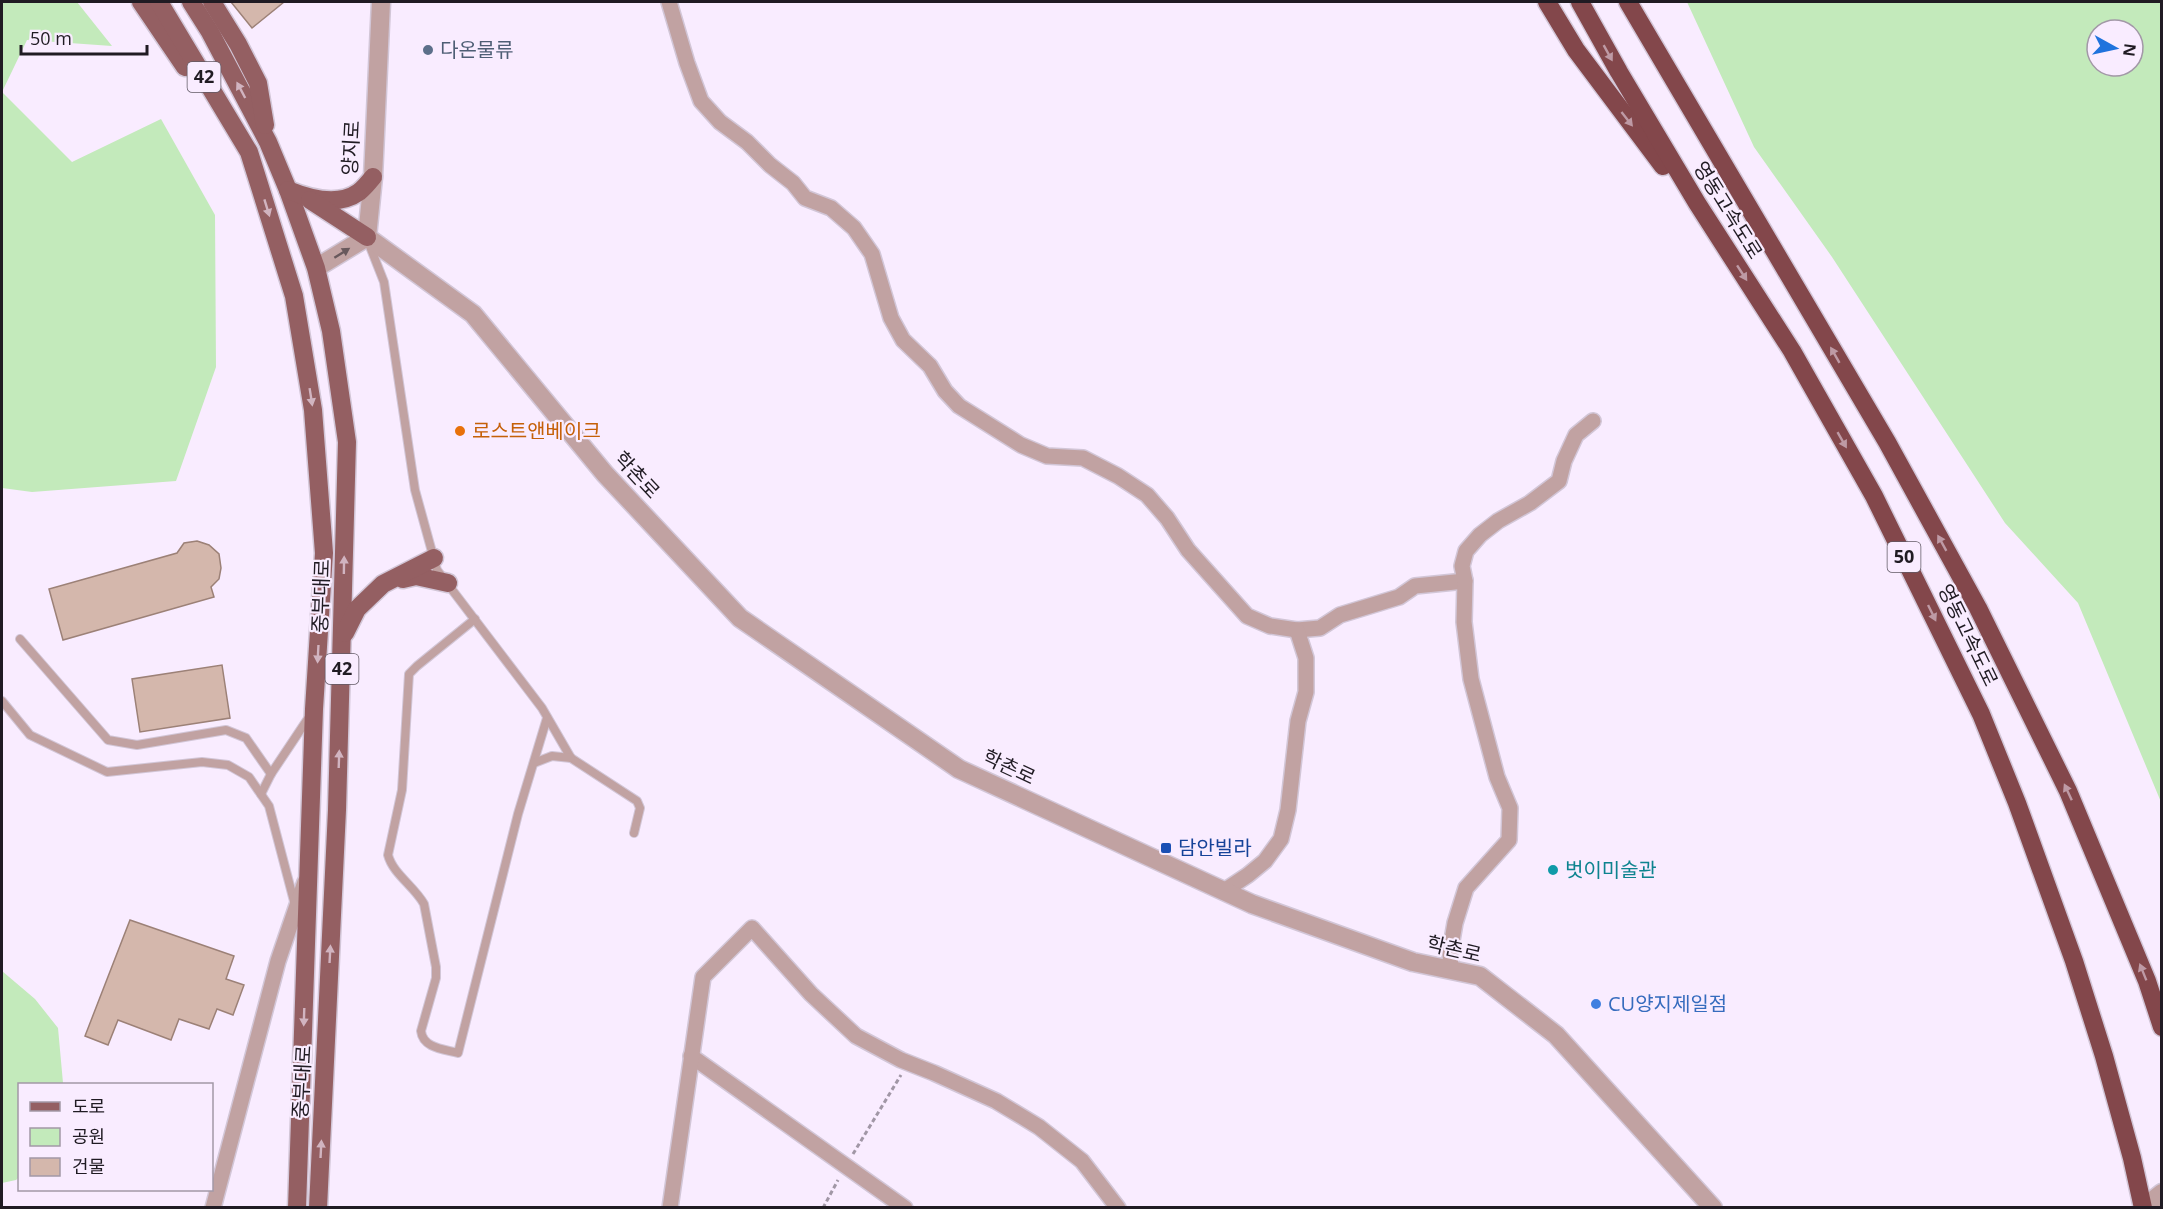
<svg xmlns="http://www.w3.org/2000/svg" width="2163" height="1209" font-family="'Open Sans','Noto Sans KR',sans-serif">
  <style>
    .green { fill: #c3eabb; fill-rule: evenodd }
    .building { fill: #d4b7ac; stroke: #9c8177; stroke-width: 1.5 }
    .lines { fill: none; stroke-linecap: round; stroke-linejoin: round }
    .service-casing { stroke: #d2c6d7; stroke-width: 10 }
    .minor-casing { stroke: #d2c6d7; stroke-width: 18 }
    .tertiary-casing { stroke: #d2c6d7; stroke-width: 21 }
    .primary-casing { stroke: #d2c6d7; stroke-width: 21 }
    .motorway-casing { stroke: #d2c6d7; stroke-width: 21 }
    .path { stroke: #a197a6; stroke-width: 3; stroke-dasharray: 4.5 3; stroke-linecap: butt }
    .service { stroke: #c1a2a2; stroke-width: 8 }
    .minor { stroke: #c1a2a2; stroke-width: 15 }
    .tertiary { stroke: #c1a2a2; stroke-width: 18 }
    .primary { stroke: #945f62; stroke-width: 18 }
    .motorway { stroke: #83474b; stroke-width: 18 }
    .oneway { fill: #be9aa5 }
    .oneway2 { fill: #d1b4c0 }
    .oneway3 { fill: #68585c }
    .service-dot { fill: #5c6f8a; stroke: #f9ecff; stroke-width: 2 }
    .food-dot { fill: #e8710a; stroke: #f9ecff; stroke-width: 2 }
    .transit-dot { fill: #1a4fb4; stroke: #f9ecff; stroke-width: 2 }
    .culture-dot { fill: #0f9aa8; stroke: #f9ecff; stroke-width: 2 }
    .shop-dot { fill: #3f7fe0; stroke: #f9ecff; stroke-width: 2 }
    .labels { text-anchor: middle; stroke-width: 4.5; stroke-linejoin: round; paint-order: stroke }
    .shield { fill: #f9ecff; stroke: #615a65; stroke-width: 1.5 }
    .shield-label { font-size: 18px; font-weight: bold; fill: #201b23 }
    .service-label { font-size: 20px; fill: #4e5e75; stroke: #f9ecff; text-anchor: start }
    .street-label { font-size: 20px; fill: #201b23; stroke: #f9ecff }
    .food-label { font-size: 20px; fill: #c56008; stroke: #f9ecff; text-anchor: start }
    .transit-label { font-size: 20px; fill: #164399; stroke: #f9ecff; text-anchor: start }
    .culture-label { font-size: 20px; fill: #0d838f; stroke: #f9ecff; text-anchor: start }
    .shop-label { font-size: 20px; fill: #366cbe; stroke: #f9ecff; text-anchor: start }
  </style>
  <rect width="100%" height="100%" fill="#f9ecff"/>
  <g class="green">
    <polygon points="2,2 77,2 112,46 27,40 2,92 72,162 161,119 215,215 216,367 176,481 32,492 2,488"/>
    <path d="M1687 2H2161V802L2078 603 2005 523 1832 257 1754 147ZM2097 30H2133V66H2097Z"/>
    <polygon points="2,971 35,999 58,1028 63,1083 20,1084 19,1177 16,1180 2,1183"/>
  </g>
  <g class="building">
    <polygon points="231,2 284,2 252,28"/>
    <polygon points="197,541 209,545 219,554 221,568 219,579 211,587 214,597 63,640 49,589 177,553 184,543"/>
    <polygon points="222,665 230,718 140,732 132,679"/>
    <polygon points="130,920 234,956 226,979 244,985 233,1015 217,1009 209,1029 179,1019 171,1040 118,1020 108,1045 85,1036"/>
  </g>
  <g class="lines">
    <g class="service-casing">
      <g id="service">
        <polyline points="369,244 384,282 415,490 437,570 542,708 571,758 637,801 640,808 634,833"/>
        <path d="M475 619 417 666 409 674 402 790 388 855C393 874 414 886 424 904L436 967V978L421 1031C423 1048 443 1049 458 1053L518 814 547 718"/>
        <polyline points="20,639 108,740 137,745 226,730 246,738 271,774"/>
        <polyline points="2,701 30,735 107,772 202,762 228,765 249,777 269,806 295,905"/>
        <polyline points="534,763 552,756 571,758"/>
        <polyline points="261,794 271,774 309,717"/>
      </g>
    </g>
    <g class="minor-casing">
      <g id="minor">
        <polyline points="669,2 687,63 701,101 720,122 747,142 770,165 793,183 805,198 831,208 854,228 872,254 891,318 903,340 930,366 945,391 959,406 1021,445 1047,456 1083,458 1118,476 1147,495 1167,518 1188,550 1247,616 1270,626 1297,630 1320,628 1340,615 1399,597 1415,586 1465,581"/>
        <polyline points="1224,891 1248,875 1265,861 1281,839 1288,810 1298,721 1306,692 1306,658 1297,630"/>
        <polyline points="1451,970 1450,952 1455,923 1466,888 1509,840 1510,808 1497,777 1471,679 1464,622 1465,581 1462,566 1466,551 1480,535 1498,521 1530,503 1559,481 1564,461 1576,435 1593,421"/>
        <polyline points="691,1056 905,1208"/>
        <polyline points="213,1208 278,961 305,882"/>
        <polyline points="670,1208 703,977 752,928 811,994 856,1036 901,1060 934,1073 996,1101 1039,1127 1082,1161 1118,1208"/>
      </g>
    </g>
    <g class="tertiary-casing">
      <g id="tertiary">
        <polyline points="367,237 473,314 605,474 740,618 959,769 1252,904 1413,962 1480,976 1556,1035 1713,1208"/>
        <polyline points="367,237 373,177 381,2"/>
        <polyline points="316,268 367,237"/>
        <polyline points="2143,1208 2162,1193"/>
      </g>
    </g>
    <g class="primary-casing">
      <g id="primary">
        <polyline points="141,2 185,67"/>
        <polyline points="159,2 249,152 294,296 313,410 324,553 314,709 297,1208"/>
        <polyline points="191,2 210,32 268,142 288,190 316,268 331,331 347,442 337,810 318,1208"/>
        <polyline points="212,2 238,44 258,83 265,125"/>
        <path d="M288 190C310 199 338 207 359 192 364 188 369 182 373 177"/>
        <polyline points="310,200 367,237"/>
        <polyline points="403,579 416,576 448,583"/>
        <polyline points="345,633 357,609 383,584 434,558"/>
      </g>
    </g>
    <g class="motorway-casing">
      <g id="motorway">
        <polyline points="1547,2 1576,50 1663,166"/>
        <polyline points="1580,2 1619,72 1697,203 1792,351 1874,496 1981,714 2017,803 2074,961 2104,1056 2132,1158 2143,1208"/>
        <polyline points="1628,2 1887,442 1978,608 2068,791 2147,981 2162,1027"/>
      </g>
    </g>
    <g class="path">
      <polyline points="853,1154 901,1075"/>
      <polyline points="823,1208 838,1180"/>
    </g>
    <use href="#service" class="service"/>
    <use href="#minor" class="minor"/>
    <use href="#tertiary" class="tertiary"/>
    <use href="#primary" class="primary"/>
    <use href="#motorway" class="motorway"/>
  </g>
  <defs><path id="oneway-solid" d="M-6-.8H1V-3.2L6.5 0L1 3.2V.8H-6Z" transform="scale(1.5)"/></defs>
  <g class="oneway">
    <use href="#oneway-solid" transform="translate(1608 53) rotate(61)"/>
    <use href="#oneway-solid" transform="translate(1627 119) rotate(52)"/>
    <use href="#oneway-solid" transform="translate(1742 273) rotate(57)"/>
    <use href="#oneway-solid" transform="translate(1835 355) rotate(-120)"/>
    <use href="#oneway-solid" transform="translate(1842 440) rotate(60)"/>
    <use href="#oneway-solid" transform="translate(1942 543) rotate(-119)"/>
    <use href="#oneway-solid" transform="translate(1932 613) rotate(64)"/>
    <use href="#oneway-solid" transform="translate(2068 792) rotate(-115)"/>
    <use href="#oneway-solid" transform="translate(2143 972) rotate(-112)"/>
  </g>
  <g class="oneway2">
    <use href="#oneway-solid" transform="translate(241 90) rotate(-118)"/>
    <use href="#oneway-solid" transform="translate(267 208) rotate(73)"/>
    <use href="#oneway-solid" transform="translate(311 397) rotate(81)"/>
    <use href="#oneway-solid" transform="translate(344 565) rotate(-89)"/>
    <use href="#oneway-solid" transform="translate(318 654) rotate(93)"/>
    <use href="#oneway-solid" transform="translate(339 759) rotate(-88)"/>
    <use href="#oneway-solid" transform="translate(330 954) rotate(-87)"/>
    <use href="#oneway-solid" transform="translate(304 1017) rotate(92)"/>
    <use href="#oneway-solid" transform="translate(321 1149) rotate(-87)"/>
  </g>
  <use class="oneway3" href="#oneway-solid" transform="translate(342 253) rotate(-32)"/>
  <circle class="service-dot" cx="428" cy="50" r="6"/>
  <circle class="food-dot" cx="460" cy="431" r="6"/>
  <rect class="transit-dot" x="1160" y="842" width="12" height="12" rx="3"/>
  <circle class="culture-dot" cx="1553" cy="870" r="6"/>
  <circle class="shop-dot" cx="1596" cy="1004" r="6"/>
  <g class="labels">
    <g class="shield">
      <rect x="187.5" y="62" width="33" height="30" rx="4.5"/>
      <rect x="1887.5" y="542" width="33" height="30" rx="4.5"/>
      <rect x="325.5" y="654" width="33" height="30" rx="4.5"/>
    </g>
    <g class="shield-label">
      <text x="204" y="83">42</text>
      <text x="1904" y="563">50</text>
      <text x="342" y="675">42</text>
    </g>
    <g class="service-label">
      <text x="440" y="57">다온물류</text>
    </g>
    <g class="street-label">
      <text transform="translate(351 148) rotate(-87)" y="7">양지로</text>
      <text transform="translate(1728 210) rotate(58)" y="7">영동고속도로</text>
      <text transform="translate(637 475) rotate(47)" y="7">학촌로</text>
      <text transform="translate(321 596) rotate(-88)" y="7">중부대로</text>
      <text transform="translate(1968 635) rotate(64)" y="7">영동고속도로</text>
      <text transform="translate(1009 767) rotate(25)" y="7">학촌로</text>
      <text transform="translate(1454 949) rotate(13)" y="7">학촌로</text>
      <text transform="translate(302 1082) rotate(-87)" y="7">중부대로</text>
    </g>
    <g class="food-label">
      <text x="472" y="438">로스트앤베이크</text>
    </g>
    <g class="transit-label">
      <text x="1178" y="855">담안빌라</text>
    </g>
    <g class="culture-label">
      <text x="1565" y="877">벗이미술관</text>
    </g>
    <g class="shop-label">
      <text x="1608" y="1011">CU양지제일점</text>
    </g>
  </g>
  <rect width="2163" height="1209" fill="none" stroke="#201b23" stroke-width="6"/>
  <rect x="18" y="1083" width="195" height="108" fill="#f9ecff" stroke="#a298a7" stroke-width="1.5"/>
  <rect x="30" y="1102" width="30" height="9" fill="#945f62" stroke="#a298a7" stroke-width="1.5"/>
  <text x="72" y="1113" font-size="18" fill="#201b23">도로</text>
  <rect x="30" y="1128" width="30" height="18" fill="#c3eabb" stroke="#a298a7" stroke-width="1.5"/>
  <text x="72" y="1143" font-size="18" fill="#201b23">공원</text>
  <rect x="30" y="1158" width="30" height="18" fill="#d4b7ac" stroke="#a298a7" stroke-width="1.5"/>
  <text x="72" y="1173" font-size="18" fill="#201b23">건물</text>
  <g transform="translate(2115 48) rotate(98)"><circle r="28" fill="#f9ecff" stroke="#a298a7" stroke-width="1.5"/>
  <path d="M0-4.5L10 22L0 15L-10 22Z" fill="#2073dd"/>
  <text y="-9" font-size="16" font-weight="bold" text-anchor="middle" fill="#201b23">N</text>
  </g>
  <path d="M21 45v9h126v-9" fill="none" stroke="#201b23" stroke-width="3"/>
  <text x="30" y="45" font-size="18" fill="#201b23" stroke="#f9ecff" stroke-width="4.5" paint-order="stroke">50 m</text>
</svg>
